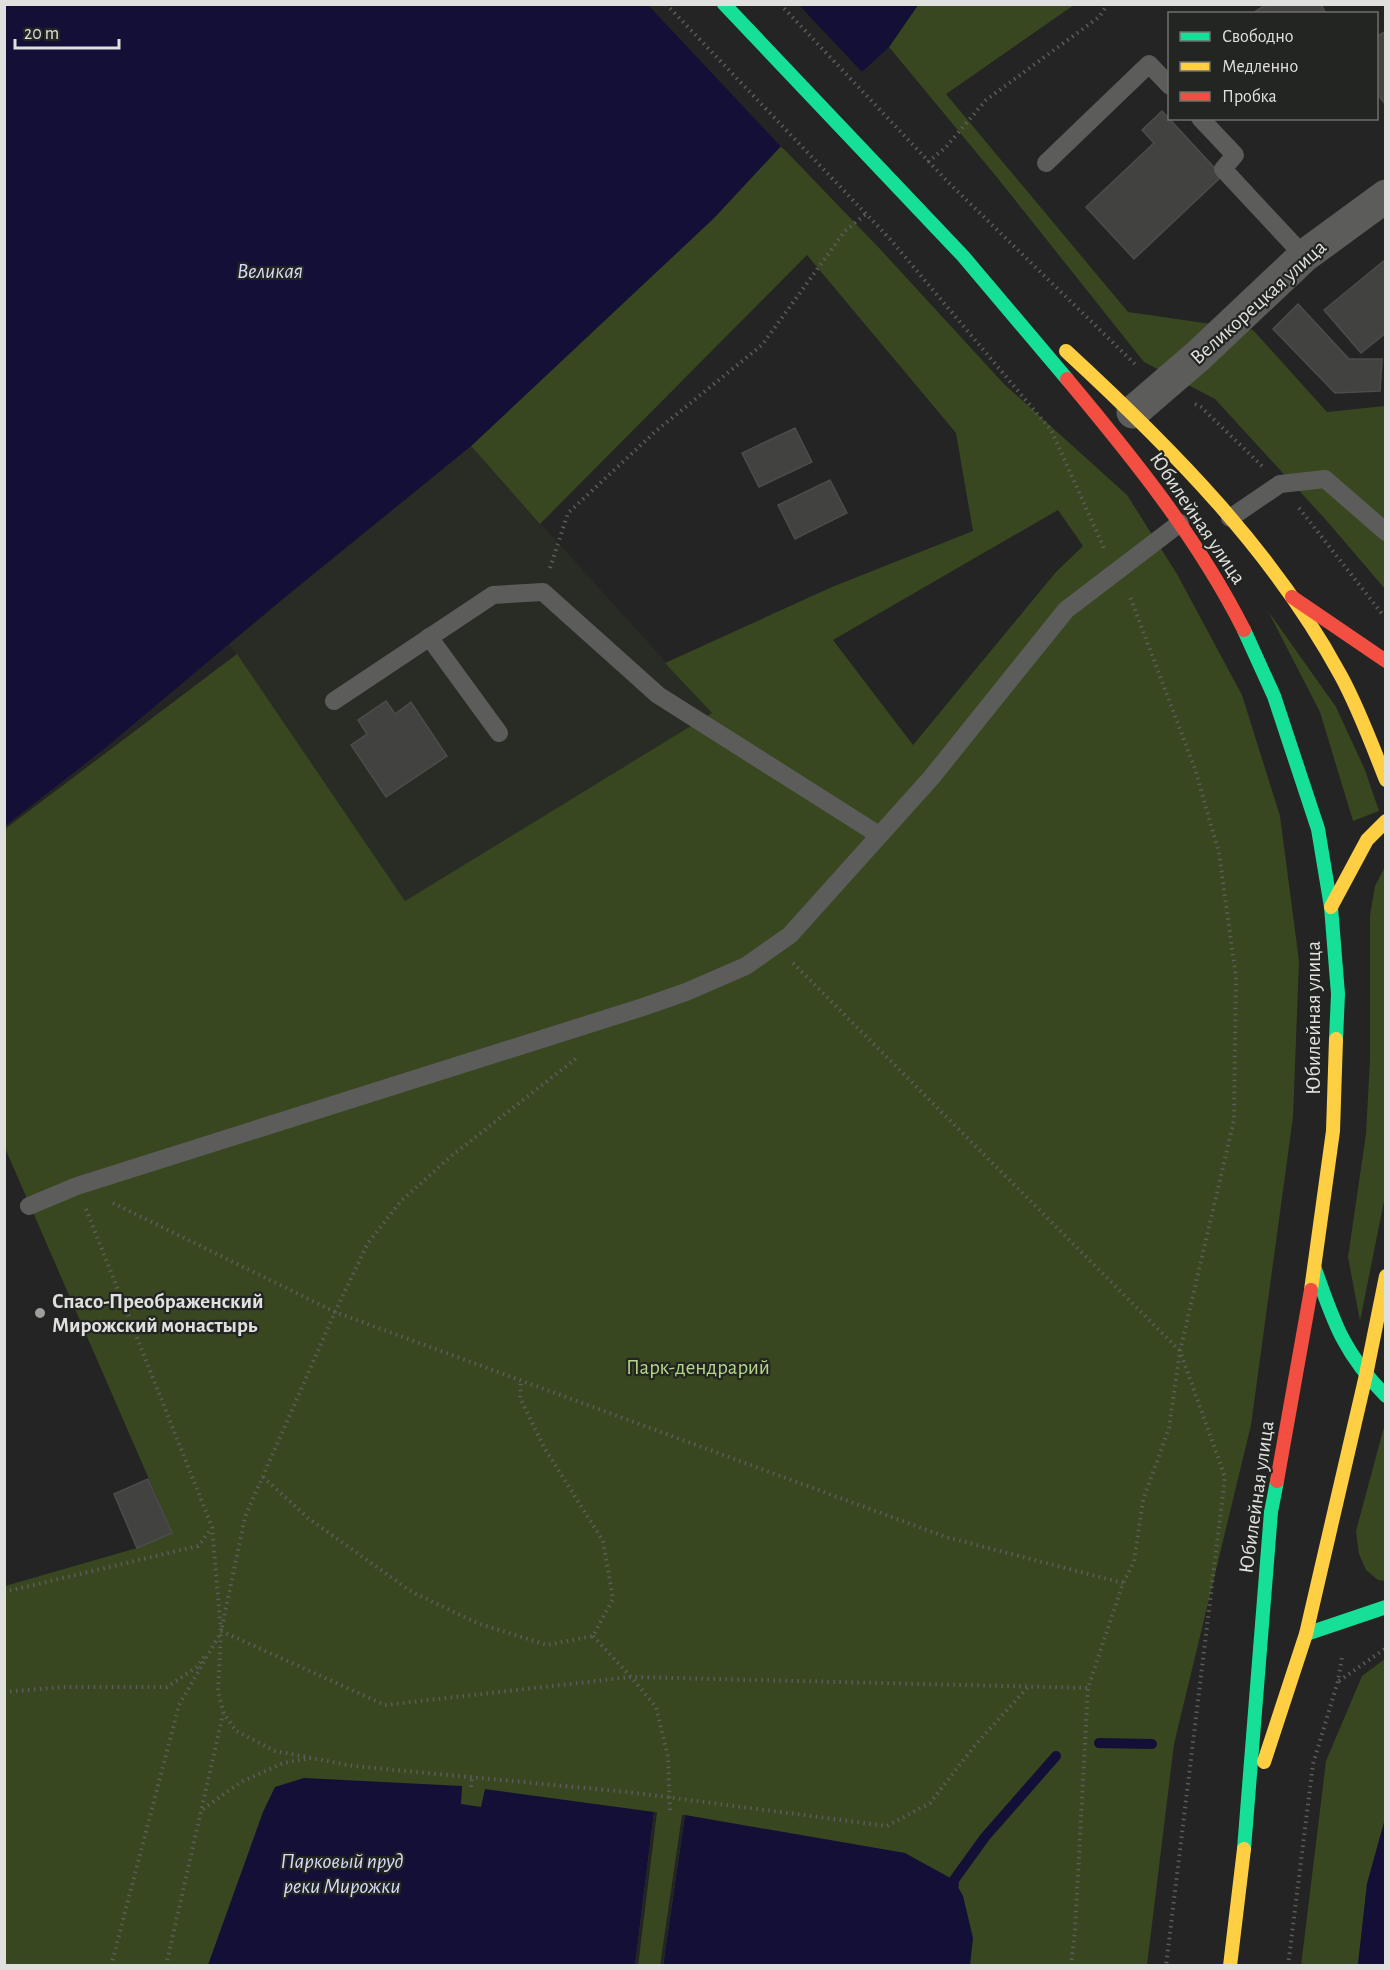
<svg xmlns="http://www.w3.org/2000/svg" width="1390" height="1970" font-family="'Alegreya Sans',sans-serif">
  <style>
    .built { fill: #282c24 }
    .green { fill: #384720; fill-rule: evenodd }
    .water { fill: #130f36 }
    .pier { fill: #232423 }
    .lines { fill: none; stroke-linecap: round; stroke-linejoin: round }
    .stream { stroke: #130f36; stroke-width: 10 }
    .building { fill: #424241; stroke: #4c4c4b; stroke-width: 1.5 }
    .path { stroke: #5c5d5b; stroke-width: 4; stroke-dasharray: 1.5 4.5; stroke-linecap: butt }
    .lane { stroke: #5c5d5b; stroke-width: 18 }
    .street { stroke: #5c5d5b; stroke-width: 33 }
    .fast { stroke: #16e098; stroke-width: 14 }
    .slow { stroke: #ffcf43; stroke-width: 14 }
    .jam { stroke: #f24e42; stroke-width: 14 }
    .poi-dot { fill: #9e9f9d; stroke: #232522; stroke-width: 2 }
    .labels { text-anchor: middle; stroke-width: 4.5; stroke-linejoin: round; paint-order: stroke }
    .street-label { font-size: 21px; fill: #e0e1df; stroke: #232522 }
    .poi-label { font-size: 21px; font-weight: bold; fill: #e0e1df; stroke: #232522; text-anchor: start }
    .park-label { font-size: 21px; fill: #b4d687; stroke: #232522 }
    .water-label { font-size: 22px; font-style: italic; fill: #d7dbfb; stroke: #232522 }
  </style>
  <rect width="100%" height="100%" fill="#232423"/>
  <polygon class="built" points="471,446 712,713 405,901 229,644"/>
  <g class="green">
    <polygon points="918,5 1074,5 946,94 1128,312 1253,330 1327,412 1385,406 1385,589 1326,520 1215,399 1144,362 995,175 889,47"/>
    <path d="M781 146 880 249 1004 384 1127 495 1177 574 1242 695 1280 816 1299 961 1293 1117 1251 1425 1174 1744 1147 1965 5 1966V1586L137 1548 172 1532 5 1148V829L237 654 405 901 712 713 665 663 832 587 973 531 956 433 807 255 540 524 471 446 714 218ZM1058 510 1083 546 1056 572 913 745 833 640Z"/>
    <polygon points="1268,611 1336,707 1365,770 1379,811 1353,821 1320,712"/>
    <polygon points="1385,867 1385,1196 1360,1321 1348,1257 1366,1134 1370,1060 1370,915 1375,886"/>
    <polygon points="1384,1427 1386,1427 1385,1581 1378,1580 1366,1570 1359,1554 1356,1531"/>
    <polygon points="1385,1659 1385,1819 1367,1884 1358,1965 1301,1966 1326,1761 1362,1676"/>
  </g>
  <g class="water">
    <polygon points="5,5 918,5 889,47 781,146 714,218 471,446 286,596 104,749 5,826"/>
    <polygon points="304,1778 462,1786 461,1804 481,1807 485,1789 654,1812 635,1965 208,1965 263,1812 275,1787"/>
    <polygon points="685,1815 905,1853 954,1880 963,1896 973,1938 970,1965 663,1966"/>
    <polygon points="1385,1819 1385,1965 1358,1965 1367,1884"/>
  </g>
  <g class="pier">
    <polygon points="648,5 799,5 864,74 783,149"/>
    <polygon points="654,1812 657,1812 638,1966 635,1965"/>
    <polygon points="682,1815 685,1815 663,1965 660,1966"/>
  </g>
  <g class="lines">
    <g class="stream">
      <polyline points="1099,1743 1152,1744"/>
      <polyline points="953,1893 954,1880 985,1837 1056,1756"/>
    </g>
  </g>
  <g class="building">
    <polygon points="1267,4 1321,4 1326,14 1251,14"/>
    <polygon points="1386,31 1386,105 1376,93 1376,37"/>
    <polygon points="1162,111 1222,176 1134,259 1086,207 1154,143 1142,130"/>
    <polygon points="1386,259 1386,333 1361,353 1324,310"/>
    <polygon points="1298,304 1349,359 1382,359 1380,391 1335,393 1273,329"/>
    <polygon points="795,428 812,462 759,487 742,453"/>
    <polygon points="830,480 847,513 795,539 778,505"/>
    <polygon points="386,701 395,714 411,702 447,756 386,797 351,745 367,734 358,720"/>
    <polygon points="148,1479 172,1533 137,1548 114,1494"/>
  </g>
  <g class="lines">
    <g class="path">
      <polyline points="666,4 890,239 1051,430 1104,548"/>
      <polyline points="780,4 949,183 1137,366"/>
      <polyline points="928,162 946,147 986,100 1099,17 1108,4"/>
      <polyline points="1195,404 1201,407 1262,466"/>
      <polyline points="1299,508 1383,615"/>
      <polyline points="550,568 568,513 656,431 762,345 845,231 867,213"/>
      <polyline points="793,963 1180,1351 1225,1477 1166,1966"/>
      <polyline points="113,1203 335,1312 946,1537 1123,1583"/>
      <polyline points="86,1209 212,1527 221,1631 218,1692 224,1714 236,1731 275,1751 353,1766 628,1792 887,1826 930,1803 976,1744 1028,1687"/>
      <polyline points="263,1477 308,1518 412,1592 477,1623 547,1645 593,1636 613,1599 603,1541 545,1449 520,1398 521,1380"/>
      <polyline points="4,1592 198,1546 212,1528"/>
      <polyline points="222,1627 245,1517 335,1312 368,1243 401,1201 450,1157 578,1057"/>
      <polyline points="221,1631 385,1705 631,1677 1088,1688"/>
      <polyline points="593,1636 631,1677 656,1707 668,1757 670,1813"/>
      <polyline points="1339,1681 1386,1648"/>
      <polyline points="4,1692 63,1687 167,1687 197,1667 204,1657"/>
      <polyline points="471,1787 472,1776"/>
      <polyline points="203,1809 241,1782 283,1763 311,1758"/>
      <polyline points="111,1966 179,1705 220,1634"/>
      <polyline points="166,1966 223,1714"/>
      <polyline points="1071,1966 1075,1930 1088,1688 1123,1583 1134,1562 1143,1500 1169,1428 1180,1351 1234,1120 1236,977 1219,853 1195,769 1129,594"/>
      <polyline points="1288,1966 1313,1764 1338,1681 1342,1657"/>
    </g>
    <g class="lane">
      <polyline points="1200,118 1235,155 1223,169 1304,256"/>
      <polyline points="1046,163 1149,64 1170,86"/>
      <polyline points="1230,518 1280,484 1325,479 1386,532"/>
      <polyline points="429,637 499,733"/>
      <polyline points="334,701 493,595 543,592 658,695 879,835"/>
      <polyline points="29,1206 77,1186 643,1007 686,992 746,966 790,935 931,778 1066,610 1180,523"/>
    </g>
    <polyline class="street" points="1133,412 1198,356 1304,256 1386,196"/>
    <g class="fast">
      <polyline points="724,4 963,256 1067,379"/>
      <polyline points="1244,630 1274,696 1318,829 1331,907 1338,994 1336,1039"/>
      <path d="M1315 1269C1334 1323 1344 1354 1386 1396"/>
      <polyline points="1306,1634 1386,1607"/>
      <polyline points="1244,1849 1271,1512 1277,1481"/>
    </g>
    <g class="slow">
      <path d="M1066 351C1170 447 1273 550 1341 676 1359 709 1372 745 1386 780"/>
      <polyline points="1331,907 1367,840 1386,821"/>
      <polyline points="1311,1290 1333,1131 1336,1039"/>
      <polyline points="1264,1762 1306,1634 1366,1375 1386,1276"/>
      <polyline points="1230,1966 1244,1849"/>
    </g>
    <g class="jam">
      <path d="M1067 379C1133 458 1197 537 1244 630"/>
      <polyline points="1292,597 1386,661"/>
      <polyline points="1277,1481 1311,1290"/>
    </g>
  </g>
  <circle class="poi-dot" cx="40" cy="1313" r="6"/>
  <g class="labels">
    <g class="street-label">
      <text transform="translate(1258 302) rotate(-42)" y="7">Великорецкая улица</text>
      <text transform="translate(1198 518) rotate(56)" y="7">Юбилейная улица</text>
      <text transform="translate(1313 1018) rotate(-90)" y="7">Юбилейная улица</text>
      <text transform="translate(1256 1497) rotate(-82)" y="7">Юбилейная улица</text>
    </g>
    <g class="poi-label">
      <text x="52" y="1308">Спасо-Преображенский<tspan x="52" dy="24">Мирожский монастырь</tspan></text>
    </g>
    <g class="park-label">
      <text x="698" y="1374">Парк-дендрарий</text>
    </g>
    <g class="water-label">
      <text x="270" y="278">Великая</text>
      <text x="342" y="1868">Парковый пруд<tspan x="342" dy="25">реки Мирожки</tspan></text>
    </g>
  </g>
  <rect width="1390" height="1970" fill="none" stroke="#e0e1df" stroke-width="12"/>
  <rect x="1168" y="12" width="210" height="108" fill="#232522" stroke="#6f706e" stroke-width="1.5"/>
  <rect x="1180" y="32" width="30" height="9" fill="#16e098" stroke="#6f706e" stroke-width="1.5"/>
  <text x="1222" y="42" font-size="18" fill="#e0e1df">Свободно</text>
  <rect x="1180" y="62" width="30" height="9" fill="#ffcf43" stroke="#6f706e" stroke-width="1.5"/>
  <text x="1222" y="72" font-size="18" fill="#e0e1df">Медленно</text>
  <rect x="1180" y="92" width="30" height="9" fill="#f24e42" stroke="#6f706e" stroke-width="1.5"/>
  <text x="1222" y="102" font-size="18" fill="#e0e1df">Пробка</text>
  <path d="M15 39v9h104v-9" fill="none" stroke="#e0e1df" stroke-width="3"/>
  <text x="24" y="39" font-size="18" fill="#e0e1df" stroke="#232522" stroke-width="4.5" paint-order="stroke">20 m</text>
</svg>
